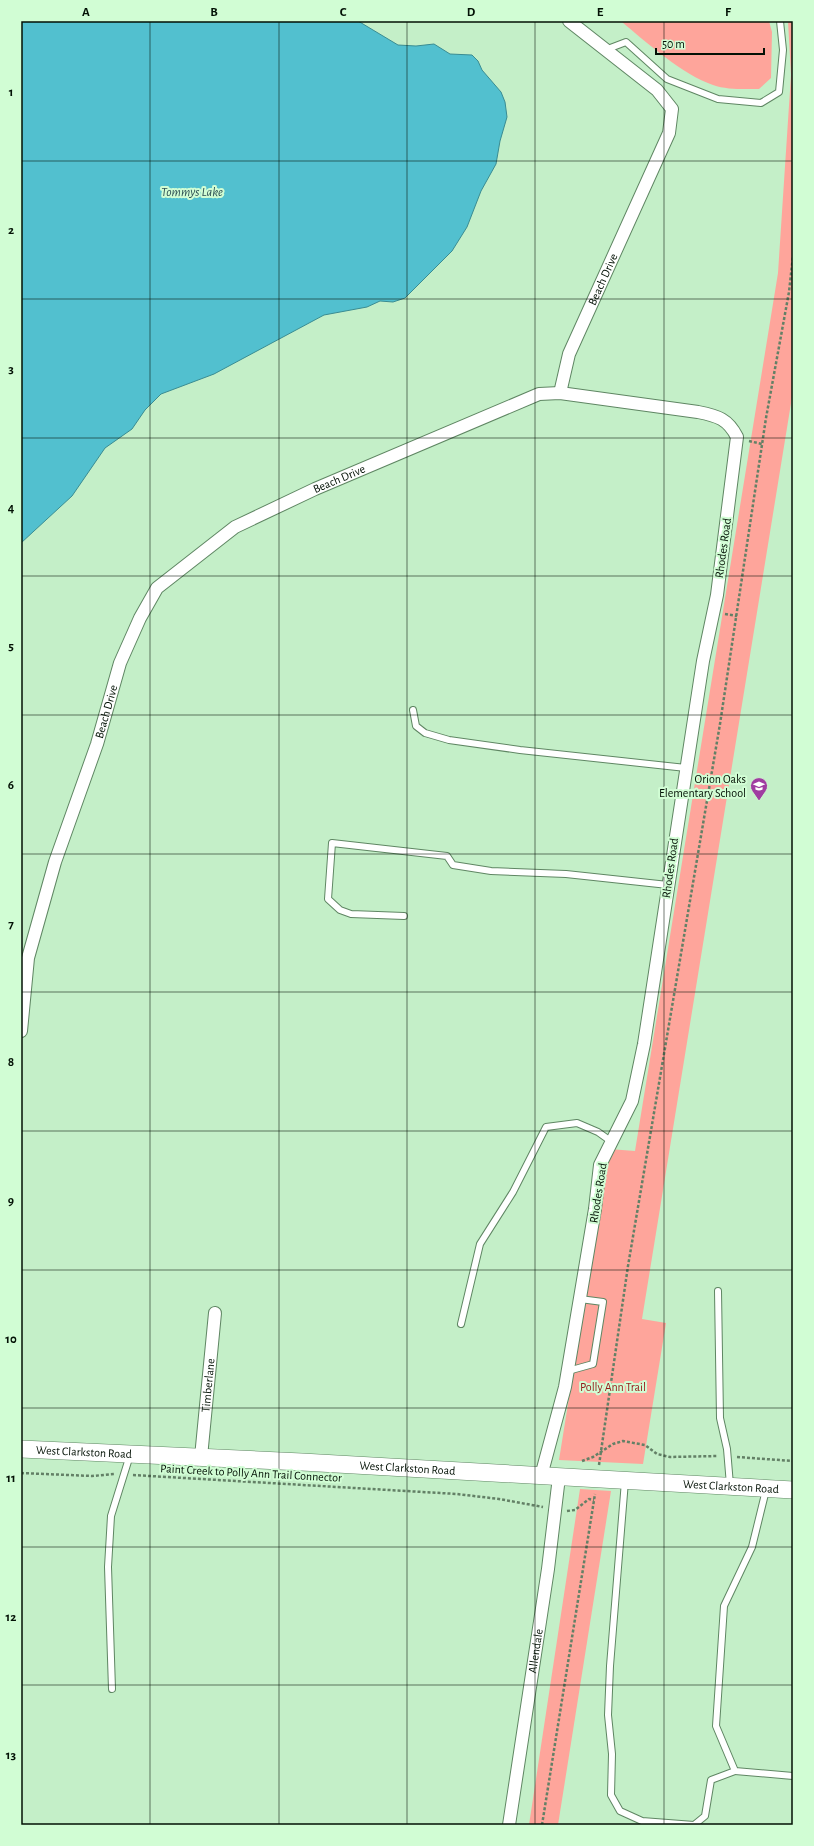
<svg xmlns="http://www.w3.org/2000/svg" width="814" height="1846" font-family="'Alegreya Sans',sans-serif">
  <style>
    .green { fill: #fea59b }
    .water { fill: #52c0cf; stroke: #3a8c92 }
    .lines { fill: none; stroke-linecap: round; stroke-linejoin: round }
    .service-casing { stroke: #5f8663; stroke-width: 8 }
    .minor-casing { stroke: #5f8663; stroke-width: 14 }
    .secondary-casing { stroke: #5f8663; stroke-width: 18 }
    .path { stroke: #638066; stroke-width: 2.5; stroke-dasharray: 3 2; stroke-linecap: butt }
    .service { stroke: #fff; stroke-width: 6 }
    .minor { stroke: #fff; stroke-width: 12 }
    .secondary { stroke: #fff; stroke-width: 17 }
    .grid { fill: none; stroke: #031105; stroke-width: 1; stroke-opacity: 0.55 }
    .labels { text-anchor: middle; stroke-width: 4; stroke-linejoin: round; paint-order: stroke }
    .street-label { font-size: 12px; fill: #031105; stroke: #d1fdd4 }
    .poi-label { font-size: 12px; fill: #031105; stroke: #d1fdd4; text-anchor: end }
    .park-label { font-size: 12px; fill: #951818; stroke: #d1fdd4 }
    .water-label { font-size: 13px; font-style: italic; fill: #2f5155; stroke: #d1fdd4 }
    .neatline { fill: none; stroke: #031105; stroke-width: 1.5 }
    .grid-label { font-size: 13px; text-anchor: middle; font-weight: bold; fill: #031105 }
  </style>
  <rect width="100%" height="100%" fill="#c4efc8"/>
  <g class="green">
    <path d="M616 21H769L772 32 771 78 759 89C744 89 727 90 713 85 683 75 646 42 622 22Z"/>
    <polygon points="788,21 793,21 793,391 642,1319 666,1323 643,1464 559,1460 609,1149 635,1151 778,273 791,75"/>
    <polygon points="580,1489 611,1491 558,1825 529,1825"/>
  </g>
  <polygon class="water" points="21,21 358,21 398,45 416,46 434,44 450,54 472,55 478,61 482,70 501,92 505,102 507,117 500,141 496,164 481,191 467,227 452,251 405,298 393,302 380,301 367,307 324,315 214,374 161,394 145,410 132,429 105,448 72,496 21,543"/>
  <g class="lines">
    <g class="service-casing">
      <g id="service">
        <polyline points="605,50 626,42 667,79 718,99 761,103 779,92 783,50 780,21"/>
        <polyline points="413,710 416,726 425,733 449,740 520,750 686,768"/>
        <polyline points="404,916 351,914 340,910 328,899 332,843 447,856 453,865 491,871 566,874 668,885"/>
        <polyline points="718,1291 720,1418 727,1449 730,1485"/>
        <polyline points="461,1324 480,1244 513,1192 546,1127 577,1123 598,1132 612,1142"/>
        <polyline points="568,1371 593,1364 603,1302 580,1299"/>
        <polyline points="625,1481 610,1666 608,1715 612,1754 611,1795 620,1811 642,1821 694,1825 705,1816 711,1780 735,1771"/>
        <polyline points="766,1490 752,1547 724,1606 716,1726 735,1771 793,1776"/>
        <polyline points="112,1689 108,1567 111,1516 130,1455"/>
      </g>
    </g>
    <g class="minor-casing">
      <g id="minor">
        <path id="s1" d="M560 393 569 354 669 133 672 109 657 90 569 21"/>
        <path id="s2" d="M21 1031 28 958 55 862 97 744 120 663 140 618 157 588 235 527 315 489 539 394 560 393 698 412C718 416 728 419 737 437L717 595 703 661 644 1044 632 1101 600 1165 595 1209 565 1387 541 1476"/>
        <path id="s3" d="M201 1457 215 1313"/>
        <path id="s4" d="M509 1825 548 1569 559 1477"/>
      </g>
    </g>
    <g class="secondary-casing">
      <g id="secondary">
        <path id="s5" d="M21 1449 302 1462 793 1490"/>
      </g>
    </g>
    <g class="path">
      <polyline points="749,441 762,444"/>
      <polyline points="725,614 737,616"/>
      <polyline points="737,1457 793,1461"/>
      <polyline points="582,1461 593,1457 613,1444 623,1441 645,1445 657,1454 670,1457 718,1456"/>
      <polyline points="599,1465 628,1266 720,724 766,418 789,292 793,256"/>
      <polyline points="21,1473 92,1476 114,1474"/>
      <polyline points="133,1475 457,1494 499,1499 543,1507"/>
      <polyline points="567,1511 575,1510 589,1499 594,1500"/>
      <polyline points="542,1825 595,1494"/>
    </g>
    <use href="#service" class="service"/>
    <use href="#minor" class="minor"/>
    <use href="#secondary" class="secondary"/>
  </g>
  <path class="grid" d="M150 21V1825M279 21V1825M407 21V1825M535 21V1825M664 21V1825M21 161H793M21 299H793M21 438H793M21 576H793M21 715H793M21 854H793M21 992H793M21 1131H793M21 1270H793M21 1408H793M21 1547H793M21 1685H793"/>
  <defs>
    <g id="school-pin" transform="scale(0.9)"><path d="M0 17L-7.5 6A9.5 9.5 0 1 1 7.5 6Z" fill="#a03ca1" stroke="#d1fdd4"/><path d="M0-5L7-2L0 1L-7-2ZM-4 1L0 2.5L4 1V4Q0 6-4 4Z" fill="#fff"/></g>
  </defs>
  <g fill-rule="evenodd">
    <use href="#school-pin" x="759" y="786"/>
  </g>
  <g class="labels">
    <g class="street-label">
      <text dy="4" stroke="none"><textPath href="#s1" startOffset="122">Beach Drive</textPath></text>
      <text dy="4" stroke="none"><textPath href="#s2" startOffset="680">Beach Drive</textPath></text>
      <text transform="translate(723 548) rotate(-82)" y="4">Rhodes Road</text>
      <text dy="4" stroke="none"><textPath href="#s2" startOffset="332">Beach Drive</textPath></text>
      <text transform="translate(670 868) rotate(-82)" y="4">Rhodes Road</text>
      <text transform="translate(598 1193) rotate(-81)" y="4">Rhodes Road</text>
      <text dy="4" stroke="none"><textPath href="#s3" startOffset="72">Timberlane</textPath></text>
      <text dy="4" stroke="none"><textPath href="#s5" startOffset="63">West Clarkston Road</textPath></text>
      <text dy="4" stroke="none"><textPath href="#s5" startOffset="387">West Clarkston Road</textPath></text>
      <text transform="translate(251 1473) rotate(3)" y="4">Paint Creek to Polly Ann Trail Connector</text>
      <text dy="4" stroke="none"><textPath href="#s5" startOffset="711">West Clarkston Road</textPath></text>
      <text dy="4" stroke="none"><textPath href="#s4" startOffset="176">Allendale</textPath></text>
    </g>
    <g class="poi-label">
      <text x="746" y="783">Orion Oaks<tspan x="746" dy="14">Elementary School</tspan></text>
    </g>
    <g class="park-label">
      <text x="613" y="1391">Polly Ann Trail</text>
    </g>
    <g class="water-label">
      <text x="192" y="196">Tommys Lake</text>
    </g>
  </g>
  <rect width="814" height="1846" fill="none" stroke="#d1fdd4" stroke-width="44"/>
  <path d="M656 48v6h108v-6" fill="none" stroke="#031105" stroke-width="2"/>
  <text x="662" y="48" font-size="12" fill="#031105" stroke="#d1fdd4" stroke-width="3" paint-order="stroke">50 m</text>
  <rect x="22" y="22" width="770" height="1802" class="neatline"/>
  <g class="grid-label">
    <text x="86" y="16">A</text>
    <text x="214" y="16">B</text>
    <text x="343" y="16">C</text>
    <text x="471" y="16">D</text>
    <text x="600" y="16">E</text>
    <text x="728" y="16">F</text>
    <text x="11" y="96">1</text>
    <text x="11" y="234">2</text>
    <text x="11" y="373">3</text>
    <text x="11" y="512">4</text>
    <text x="11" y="650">5</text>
    <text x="11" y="789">6</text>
    <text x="11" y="928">7</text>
    <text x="11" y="1066">8</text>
    <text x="11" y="1205">9</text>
    <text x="11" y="1343">10</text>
    <text x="11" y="1482">11</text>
    <text x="11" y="1621">12</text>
    <text x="11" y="1759">13</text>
  </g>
</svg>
